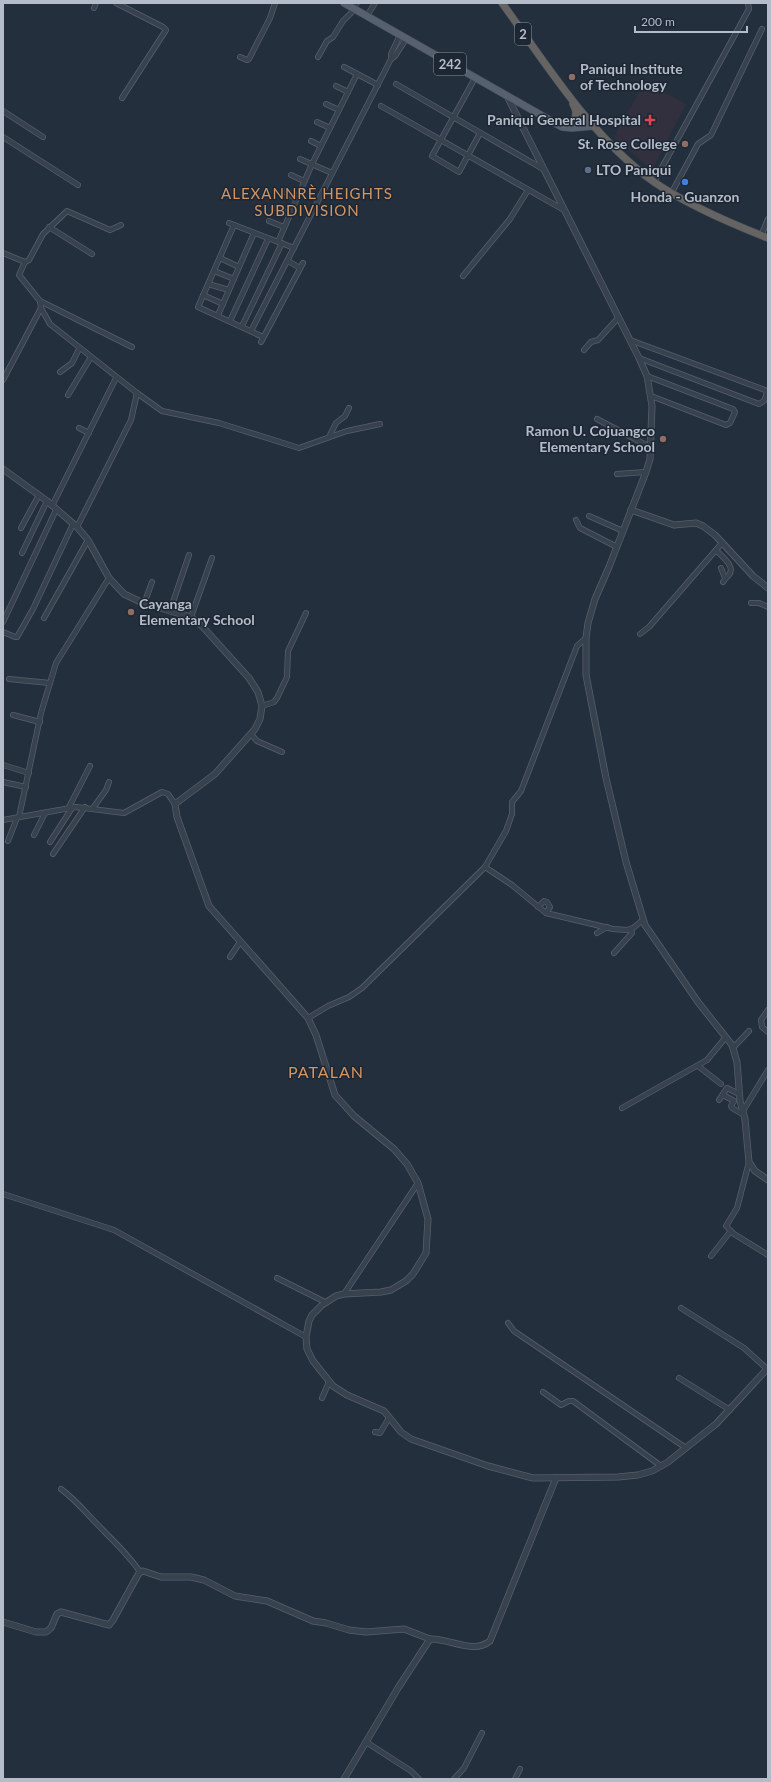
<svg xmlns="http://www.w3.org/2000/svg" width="771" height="1782" font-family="Lato,sans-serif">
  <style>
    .medical { fill: #32303f }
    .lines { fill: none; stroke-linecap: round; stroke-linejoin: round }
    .minor-casing { stroke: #565f6c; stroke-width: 6 }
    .tertiary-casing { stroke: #565f6c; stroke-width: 7 }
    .primary-casing { stroke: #414a57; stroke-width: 8 }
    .trunk-casing { stroke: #434c59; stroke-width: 8 }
    .minor { stroke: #38414e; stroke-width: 4.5 }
    .tertiary { stroke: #38414e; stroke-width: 5.5 }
    .primary { stroke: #56606e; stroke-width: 7 }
    .trunk { stroke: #656462; stroke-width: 7 }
    .education-dot { fill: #8d6e63; stroke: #1d2633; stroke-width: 1.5 }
    .health-dot { fill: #e0444e; stroke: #1d2633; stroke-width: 1.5 }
    .service-dot { fill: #5c6f8a; stroke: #1d2633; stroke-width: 1.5 }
    .shop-dot { fill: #3f7fe0; stroke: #1d2633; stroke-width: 1.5 }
    .labels { text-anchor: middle; stroke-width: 3; stroke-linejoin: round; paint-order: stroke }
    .shield { fill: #1d2633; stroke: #878f9c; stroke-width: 1 }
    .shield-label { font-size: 13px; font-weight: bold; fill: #b4bcc9 }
    .poi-label { font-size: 14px; font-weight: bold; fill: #b4bcc9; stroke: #1d2633; text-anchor: start }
    .neighbourhood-label { font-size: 15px; letter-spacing: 1px; fill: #d59563; stroke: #1d2633 }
    .quarter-label { font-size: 16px; letter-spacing: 1px; fill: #d59563; stroke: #1d2633 }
  </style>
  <rect width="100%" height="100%" fill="#242f3e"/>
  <polygon class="medical" points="645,82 686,104 652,170 614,137"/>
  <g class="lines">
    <g class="minor-casing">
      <g id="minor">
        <polyline points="116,3 163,27 166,30 122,98"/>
        <polyline points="94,8 96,3"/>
        <polyline points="353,8 357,3"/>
        <polyline points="367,16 375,3"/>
        <polyline points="240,57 247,60 249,59 270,18 275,3"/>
        <polyline points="318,57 327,41 333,37 343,21 355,9"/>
        <polyline points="391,59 395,56 406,39"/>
        <polyline points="344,67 378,85"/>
        <polyline points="475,78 432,156 459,172 480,133"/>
        <polyline points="396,84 543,169"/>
        <polyline points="336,86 348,92"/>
        <polyline points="326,104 339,110"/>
        <polyline points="381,106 564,210"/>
        <polyline points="3,111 43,137"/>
        <polyline points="317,122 330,128"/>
        <polyline points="3,137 78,185"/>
        <polyline points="311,141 321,146"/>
        <polyline points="300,159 332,173"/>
        <polyline points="291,175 304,181"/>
        <polyline points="654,182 749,9 748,3"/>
        <polyline points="283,191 296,198"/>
        <polyline points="672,192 698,144 711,135 762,29"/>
        <polyline points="276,208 289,214"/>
        <polyline points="269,221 284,227"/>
        <polyline points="229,223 294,248"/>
        <polyline points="234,225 198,307 263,337"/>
        <polyline points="49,227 92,254"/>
        <polyline points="761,236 768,219"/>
        <polyline points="278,242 312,164 357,74"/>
        <polyline points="3,253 25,262 19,275 40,301 41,308 50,324 137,393"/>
        <polyline points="220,258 239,267"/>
        <polyline points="288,261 300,268"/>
        <polyline points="25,262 29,260 43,234 67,211 110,230 121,225"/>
        <polyline points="214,271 234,279"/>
        <polyline points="463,276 510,219 528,190"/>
        <polyline points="208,284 229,290"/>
        <polyline points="203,295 223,304"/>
        <polyline points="40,301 132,347"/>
        <polyline points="218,315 254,233"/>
        <polyline points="230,321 268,239"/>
        <polyline points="242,326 282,243"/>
        <polyline points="251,331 391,59 391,54 400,35"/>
        <polyline points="630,340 765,390 767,393 764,401 759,404 639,358"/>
        <polyline points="261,342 303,263"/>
        <polyline points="584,350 591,342 598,340 618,318"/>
        <polyline points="60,372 72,363 79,349"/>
        <polyline points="647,376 733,409 735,412 730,423 726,425 651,396"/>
        <polyline points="3,380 41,308"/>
        <polyline points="68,395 91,357"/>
        <polyline points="597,419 650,447"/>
        <polyline points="79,428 89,433"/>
        <polyline points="329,437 336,423 345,416 349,408"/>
        <polyline points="617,474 646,472"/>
        <polyline points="52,506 116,378"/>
        <polyline points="589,516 623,531"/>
        <polyline points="576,520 580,528 617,547"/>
        <polyline points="77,527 131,420 137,393 162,411 219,423 299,448 347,431 380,424"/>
        <polyline points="21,528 39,495"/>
        <path d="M716 550C721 556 736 566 729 575 727 577 725 579 723 582"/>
        <polyline points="22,553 47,501"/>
        <polyline points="721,568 725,578"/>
        <polyline points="751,603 759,603 768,607"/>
        <polyline points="144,604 152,582"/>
        <polyline points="170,611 189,555"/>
        <polyline points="191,617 212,558"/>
        <polyline points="44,618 88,540"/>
        <polyline points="3,622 56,510"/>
        <polyline points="3,632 15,637 17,637 33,609 73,524"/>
        <polyline points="640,634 649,627 722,543"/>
        <polyline points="9,679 50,683"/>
        <polyline points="262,706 274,702 277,698 287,677 288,651 306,613"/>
        <polyline points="13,715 40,722"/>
        <polyline points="251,734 257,741 282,752"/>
        <polyline points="3,765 29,773"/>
        <polyline points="3,782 26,787"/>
        <polyline points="93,808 106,790 109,782"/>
        <polyline points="68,809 90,766"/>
        <polyline points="19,817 41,713 56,663 109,578"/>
        <polyline points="3,820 76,807 124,813 162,792 168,794 175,804"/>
        <polyline points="34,835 45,813"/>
        <polyline points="8,841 17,818"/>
        <polyline points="50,842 72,808"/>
        <polyline points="53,854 85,807"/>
        <polyline points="485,867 506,831 512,814 512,802 521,791 577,646 586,638"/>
        <polyline points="538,907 544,901 547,902 550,907 546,913"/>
        <polyline points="597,933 607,927"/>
        <polyline points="614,953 632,933 631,929"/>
        <polyline points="230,957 240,942"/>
        <polyline points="768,1010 761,1020 762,1027 768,1032"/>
        <polyline points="308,1018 328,1006 349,997 362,988 485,867 512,885 546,913 613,929 627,930 633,928 643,920"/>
        <polyline points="733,1048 749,1031"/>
        <polyline points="698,1066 721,1084"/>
        <polyline points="723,1095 734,1101 731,1106 732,1108 744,1115"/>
        <polyline points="719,1100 727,1088 739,1094"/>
        <polyline points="622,1108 707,1060 726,1037"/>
        <polyline points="743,1111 768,1070"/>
        <polyline points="749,1162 737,1208 726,1226 734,1234 768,1255"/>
        <polyline points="3,1194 114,1230 306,1337"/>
        <polyline points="711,1256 730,1232"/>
        <polyline points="277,1278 325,1302"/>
        <polyline points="344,1294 418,1183"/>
        <polyline points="681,1308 744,1348 767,1369"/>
        <polyline points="508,1323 514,1331 686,1448"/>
        <polyline points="679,1378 730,1410"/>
        <polyline points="543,1392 561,1405 569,1401 573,1401 661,1466"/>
        <polyline points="322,1398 329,1382"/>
        <polyline points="375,1432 380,1433 389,1418"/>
        <path d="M61 1489C76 1500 86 1513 99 1526 113 1541 128 1554 140 1572"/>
        <polyline points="366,1742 411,1771 419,1779"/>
        <polyline points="454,1779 464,1768 482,1733"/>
        <polyline points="515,1779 520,1769"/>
      </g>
    </g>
    <g class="tertiary-casing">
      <g id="tertiary">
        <polyline points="507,96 639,358 647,376 652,406 650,459 646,472 609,567 595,599 588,623 586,638 586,675 606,778 626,862 645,925 698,1002 732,1045 737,1062 740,1101 745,1119 749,1162 755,1171 768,1180"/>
        <polyline points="3,469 47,501 77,527 88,540 109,578 124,594 143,603 191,617 202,626 249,678 258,692 262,706 260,719 255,729 215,774 175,804 177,817 209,906 308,1018 316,1035 335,1095 354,1116 394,1149 407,1164 418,1183 428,1219 426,1253 413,1274 406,1281 391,1290 381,1292 344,1294 336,1296 322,1305 312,1315 309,1321 306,1337 307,1349 313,1361 333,1386 347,1395 384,1411 401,1432 411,1439 488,1466 533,1478 618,1477 638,1475 652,1471 668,1462 716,1424 768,1368"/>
        <polyline points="631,510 674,525 696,523 703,526 715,535 753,576 768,588"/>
        <polyline points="3,1622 36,1632 46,1632 51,1628 57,1614 61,1612 109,1625 113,1620 139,1573 143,1571 161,1577 191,1577 204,1580 235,1596 267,1601 313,1621 326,1623 349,1630 366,1632 404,1629 430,1639"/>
        <path d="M344 1779 398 1688 430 1639C449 1638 473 1655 490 1641L556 1478"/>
      </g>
    </g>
    <g class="primary-casing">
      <g id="primary">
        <polyline points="344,3 562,127 572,128 594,126"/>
        <polyline points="569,125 589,121"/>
      </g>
    </g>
    <g class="trunk-casing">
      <g id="trunk">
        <path d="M502 3C547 65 591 137 654 182 686 204 732 224 768 238"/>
        <path d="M564 125 573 122C577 115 577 111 573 104"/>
      </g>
    </g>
    <use href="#minor" class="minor"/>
    <use href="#tertiary" class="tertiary"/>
    <use href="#primary" class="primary"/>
    <use href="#trunk" class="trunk"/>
  </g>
  <g class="education-dot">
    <circle cx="572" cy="77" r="4"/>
    <circle cx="685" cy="144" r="4"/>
    <circle cx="663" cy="439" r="4"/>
    <circle cx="131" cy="612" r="4"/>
  </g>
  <path class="health-dot" d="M648 114h4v4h4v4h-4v4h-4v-4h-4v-4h4z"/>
  <circle class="service-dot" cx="588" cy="170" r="4"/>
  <circle class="shop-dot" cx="685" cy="182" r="4"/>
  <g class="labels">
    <g class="shield">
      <rect x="515" y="23" width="16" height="22" rx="3"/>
      <rect x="434" y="53" width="32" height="22" rx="3"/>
    </g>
    <g class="shield-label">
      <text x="523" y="39">2</text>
      <text x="450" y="69">242</text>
    </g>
    <g class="poi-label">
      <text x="580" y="74">Paniqui Institute<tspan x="580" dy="16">of Technology</tspan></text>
      <text x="641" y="125" text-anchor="end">Paniqui General Hospital</text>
      <text x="677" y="149" text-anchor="end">St. Rose College</text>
      <text x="596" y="175">LTO Paniqui</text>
      <text x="685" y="202" text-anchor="middle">Honda - Guanzon</text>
      <text x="655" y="436" text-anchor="end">Ramon U. Cojuangco<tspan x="655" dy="16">Elementary School</tspan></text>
      <text x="139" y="609">Cayanga<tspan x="139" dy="16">Elementary School</tspan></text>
    </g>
    <g class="neighbourhood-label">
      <text x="307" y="199">ALEXANNRÈ HEIGHTS<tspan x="307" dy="17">SUBDIVISION</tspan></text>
    </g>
    <g class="quarter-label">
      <text x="326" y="1078">PATALAN</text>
    </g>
  </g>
  <rect width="771" height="1782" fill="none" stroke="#b4bcc9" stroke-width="8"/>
  <path d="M635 26v6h112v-6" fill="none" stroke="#b4bcc9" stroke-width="2"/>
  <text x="641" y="26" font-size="12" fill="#b4bcc9" stroke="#1d2633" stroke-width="3" paint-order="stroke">200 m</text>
</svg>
